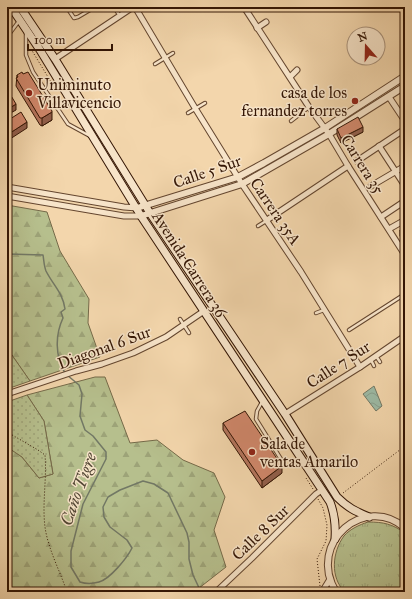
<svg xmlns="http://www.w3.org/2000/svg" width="412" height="599" font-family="'IM FELL Great Primer',serif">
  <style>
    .grass { fill: url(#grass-tufts); stroke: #756a49 }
    .forest { fill: url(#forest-firs); stroke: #756a49 }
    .park { fill: url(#park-dots); stroke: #756a49 }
    .water { fill: url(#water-waves); stroke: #727865 }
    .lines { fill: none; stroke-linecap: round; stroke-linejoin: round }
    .stream { stroke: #727865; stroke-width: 1.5 }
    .service-casing { stroke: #64462f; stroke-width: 4.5 }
    .minor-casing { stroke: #64462f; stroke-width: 7 }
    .tertiary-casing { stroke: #64462f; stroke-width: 8 }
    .secondary-casing { stroke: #341605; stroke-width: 9 }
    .path { stroke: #341605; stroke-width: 1; stroke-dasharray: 1 2; stroke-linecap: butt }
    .service { stroke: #f7e4c9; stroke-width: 2.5 }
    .minor { stroke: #f7e4c9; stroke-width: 5 }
    .tertiary { stroke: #f7e4c9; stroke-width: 6 }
    .secondary { stroke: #f7e4c9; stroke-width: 7 }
    .wall { fill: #b4755d; stroke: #341605 }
    .shaded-wall { fill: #925f4c; stroke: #341605 }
    .building { fill: #d1886c; stroke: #341605 }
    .poi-dot { fill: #8f2418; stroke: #f7e4c9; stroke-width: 1.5 }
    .labels { text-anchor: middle; stroke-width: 3; stroke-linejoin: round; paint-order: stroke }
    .poi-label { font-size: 16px; fill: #341605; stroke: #f7e4c9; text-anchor: start }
    .street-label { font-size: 16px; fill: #341605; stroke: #f7e4c9 }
    .water-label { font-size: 17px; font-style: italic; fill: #534735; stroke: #f7e4c9 }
  </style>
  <defs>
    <pattern id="grass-tufts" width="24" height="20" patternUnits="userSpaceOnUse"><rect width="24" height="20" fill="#b6bf8d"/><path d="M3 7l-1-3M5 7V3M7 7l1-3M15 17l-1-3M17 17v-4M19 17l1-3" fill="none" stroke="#9da378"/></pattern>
    <pattern id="forest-firs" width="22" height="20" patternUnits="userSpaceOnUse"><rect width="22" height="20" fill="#b6bf8d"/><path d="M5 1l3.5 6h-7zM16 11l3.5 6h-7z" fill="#9da378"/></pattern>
    <pattern id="park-dots" width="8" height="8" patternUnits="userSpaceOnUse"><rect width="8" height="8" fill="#b6bf8d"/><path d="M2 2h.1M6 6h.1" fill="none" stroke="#9da378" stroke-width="1.8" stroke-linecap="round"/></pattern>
    <pattern id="water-waves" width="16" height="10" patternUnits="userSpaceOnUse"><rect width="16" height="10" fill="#9cbaa5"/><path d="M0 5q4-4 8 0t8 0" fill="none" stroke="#879f8d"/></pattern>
  </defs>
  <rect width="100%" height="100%" fill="#f3d6ac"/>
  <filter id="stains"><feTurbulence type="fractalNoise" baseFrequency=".005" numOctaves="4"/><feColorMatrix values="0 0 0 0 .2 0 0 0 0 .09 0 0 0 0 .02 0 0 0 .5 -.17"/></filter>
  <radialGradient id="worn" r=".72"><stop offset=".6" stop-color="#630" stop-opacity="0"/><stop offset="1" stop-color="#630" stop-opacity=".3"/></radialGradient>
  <path class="grass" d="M368 522C384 522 392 524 405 533V592H345C330 578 332 552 344 536 350 529 359 525 368 522Z"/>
  <g class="forest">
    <polygon points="7,205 47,212 60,251 89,299 88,323 100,357 30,381 7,348"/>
    <polygon points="95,377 105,377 130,443 157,440 183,460 214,473 225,497 214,530 226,567 194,592 7,592 7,446 22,457 39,478 53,474 44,421 27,395"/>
  </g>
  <g class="park">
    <polygon points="7,348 30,381 7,389"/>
    <polygon points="27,395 44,421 53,474 39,478 22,457 7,447 7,402"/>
  </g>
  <polygon class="water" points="374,386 382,406 376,411 363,394"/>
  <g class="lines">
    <g class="stream">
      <path d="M7 254 43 255C44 261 44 266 46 271 53 285 63 293 65 309L61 312 63 318C55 335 55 356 65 373"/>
      <path d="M67 375 79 385 82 394 80 416 85 430 93 436 106 452V459L83 504 71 551V567L80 582C86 584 92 584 99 582 110 579 127 558 132 548L127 540 110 527 104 517 103 507 108 497 120 490 143 481 154 484 168 493 187 533 189 542V559L193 575 201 592"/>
    </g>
    <g class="service-casing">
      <g id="service">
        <polyline points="68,7 68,9 74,18 78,17 95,7"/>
        <polyline points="114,7 120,16"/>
        <polyline points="7,18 13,10"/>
        <polyline points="26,32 26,55 33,72 68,124 90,136"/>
        <polyline points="7,37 19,21"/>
        <polyline points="155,64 173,53"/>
        <polyline points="188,113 205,103"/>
        <polyline points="291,121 309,107"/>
        <polyline points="258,226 266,221"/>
        <polyline points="316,313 324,310"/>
        <polyline points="180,319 189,333"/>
        <polyline points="349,330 405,294"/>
        <polyline points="376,356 380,362"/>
        <polyline points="371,360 374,366"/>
        <polyline points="262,402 257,411 256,419 284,464"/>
      </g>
    </g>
    <g class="minor-casing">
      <g id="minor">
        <polyline points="135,7 195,108 242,184 301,272 360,367"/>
        <polyline points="244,7 309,107 329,134 348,166 405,255"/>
        <polyline points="257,28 266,22"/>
        <polyline points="55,59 133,7"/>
        <polyline points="290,77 297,70"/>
        <polyline points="389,97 405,121"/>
        <polyline points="379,146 405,186"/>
        <polyline points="357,161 405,129"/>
        <polyline points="371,186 405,166"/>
        <polyline points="7,187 124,207 137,208"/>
        <polyline points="7,196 124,216 141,216"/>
        <polyline points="381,217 405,201"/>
        <polyline points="267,220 348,166"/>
        <polyline points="389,229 405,220"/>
        <polyline points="7,394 76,371 102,364 133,353 166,337 204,311"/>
        <polyline points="285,414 360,367 405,336"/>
        <polyline points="216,592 252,558 316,494 322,490"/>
        <polyline points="322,592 330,579"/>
      </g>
    </g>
    <g class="tertiary-casing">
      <g id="tertiary">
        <polyline points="137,208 238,177 264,163 325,128 405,76"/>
        <polyline points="141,216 242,184 329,134 405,86"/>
        <path d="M336 592C306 542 366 493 405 528"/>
      </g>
    </g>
    <g class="secondary-casing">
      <g id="secondary">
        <path d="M11 7 40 50 141 216 330 502C335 515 336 525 335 539"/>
        <path d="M20 7 55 59 150 213 285 414 337 497C348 508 355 511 369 517"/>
      </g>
    </g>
    <g class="path">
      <polyline points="31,49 51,82"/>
      <polyline points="7,405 8,422 7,429"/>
      <path d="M7 432 38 450 45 455C47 479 42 503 45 527 48 549 60 571 67 592"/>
      <polyline points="306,478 313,489"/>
      <polyline points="343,493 405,446"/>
      <polyline points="318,499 323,508 327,525 326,541 317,559 320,586"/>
    </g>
    <use href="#service" class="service"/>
    <use href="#minor" class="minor"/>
    <use href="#tertiary" class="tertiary"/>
    <use href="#secondary" class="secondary"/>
  </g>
  <g class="wall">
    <polygon points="17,75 52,120 42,126 40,125 16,86"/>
    <polygon points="337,129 363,132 341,143 337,135"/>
    <polygon points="405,227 405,244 400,236 400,230"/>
    <polygon points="223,423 282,473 262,488 223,430"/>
  </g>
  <g class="shaded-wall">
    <polygon points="16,104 16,110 7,115 7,110"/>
    <polygon points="52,112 52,120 42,126 42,118"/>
    <polygon points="27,122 27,128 7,141 7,135"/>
    <polygon points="363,127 363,132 341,143 341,138"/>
    <polygon points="282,466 282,473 262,488 262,481"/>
  </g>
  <g class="building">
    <polygon points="22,72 23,74 28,72 52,111 52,112 42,118 40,118 16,78 18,77 17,75"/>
    <polygon points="10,94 16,104 7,110 7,96"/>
    <polygon points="21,112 27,122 7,135 7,121"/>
    <polygon points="358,117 363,127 341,138 337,129"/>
    <polygon points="405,227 405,238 400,230"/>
    <polygon points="245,411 282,466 262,481 223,423"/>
  </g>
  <g class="poi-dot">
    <circle cx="29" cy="93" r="4"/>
    <circle cx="355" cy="101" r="4"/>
    <circle cx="252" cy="452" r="4"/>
  </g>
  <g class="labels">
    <g class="poi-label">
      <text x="37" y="90">Uniminuto<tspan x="37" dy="18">Villavicencio</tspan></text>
      <text x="347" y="98" text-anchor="end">casa de los<tspan x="347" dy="18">fernandez torres</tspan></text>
      <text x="260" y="449">Sala de<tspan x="260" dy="18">ventas Amarilo</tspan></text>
    </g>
    <g class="street-label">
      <text transform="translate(363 164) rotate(58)" y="6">Carrera 35</text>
      <text transform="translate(207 171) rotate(-19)" y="6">Calle 5 Sur</text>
      <text transform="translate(276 211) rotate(56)" y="6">Carrera 35A</text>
      <text transform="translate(190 264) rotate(57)" y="6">Avenida Carrera 36</text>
      <text transform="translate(104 347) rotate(-20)" y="6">Diagonal 6 Sur</text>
      <text transform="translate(338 364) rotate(-33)" y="6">Calle 7 Sur</text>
      <text transform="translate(260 532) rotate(-44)" y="6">Calle 8 Sur</text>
    </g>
    <g class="water-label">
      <text transform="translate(78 489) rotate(-70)" y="6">Caño Tigre</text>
    </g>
  </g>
  <rect width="412" height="599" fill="none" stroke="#f3d6ac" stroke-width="24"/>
  <rect x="8" y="8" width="396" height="583" fill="none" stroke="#341605" stroke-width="2"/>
  <rect x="12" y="12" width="388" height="575" fill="none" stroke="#341605"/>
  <g transform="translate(366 46) rotate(340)"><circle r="19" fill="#f7e4c9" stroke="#a9927b"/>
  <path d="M0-3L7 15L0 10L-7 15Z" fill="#8f2418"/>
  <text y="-6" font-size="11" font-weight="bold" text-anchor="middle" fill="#341605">N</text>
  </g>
  <path d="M28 44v6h84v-6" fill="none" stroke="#341605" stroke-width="2"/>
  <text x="34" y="44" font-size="12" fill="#341605" stroke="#f7e4c9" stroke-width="3" paint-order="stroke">100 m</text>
  <rect width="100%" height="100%" filter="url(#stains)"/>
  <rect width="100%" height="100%" fill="url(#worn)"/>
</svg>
